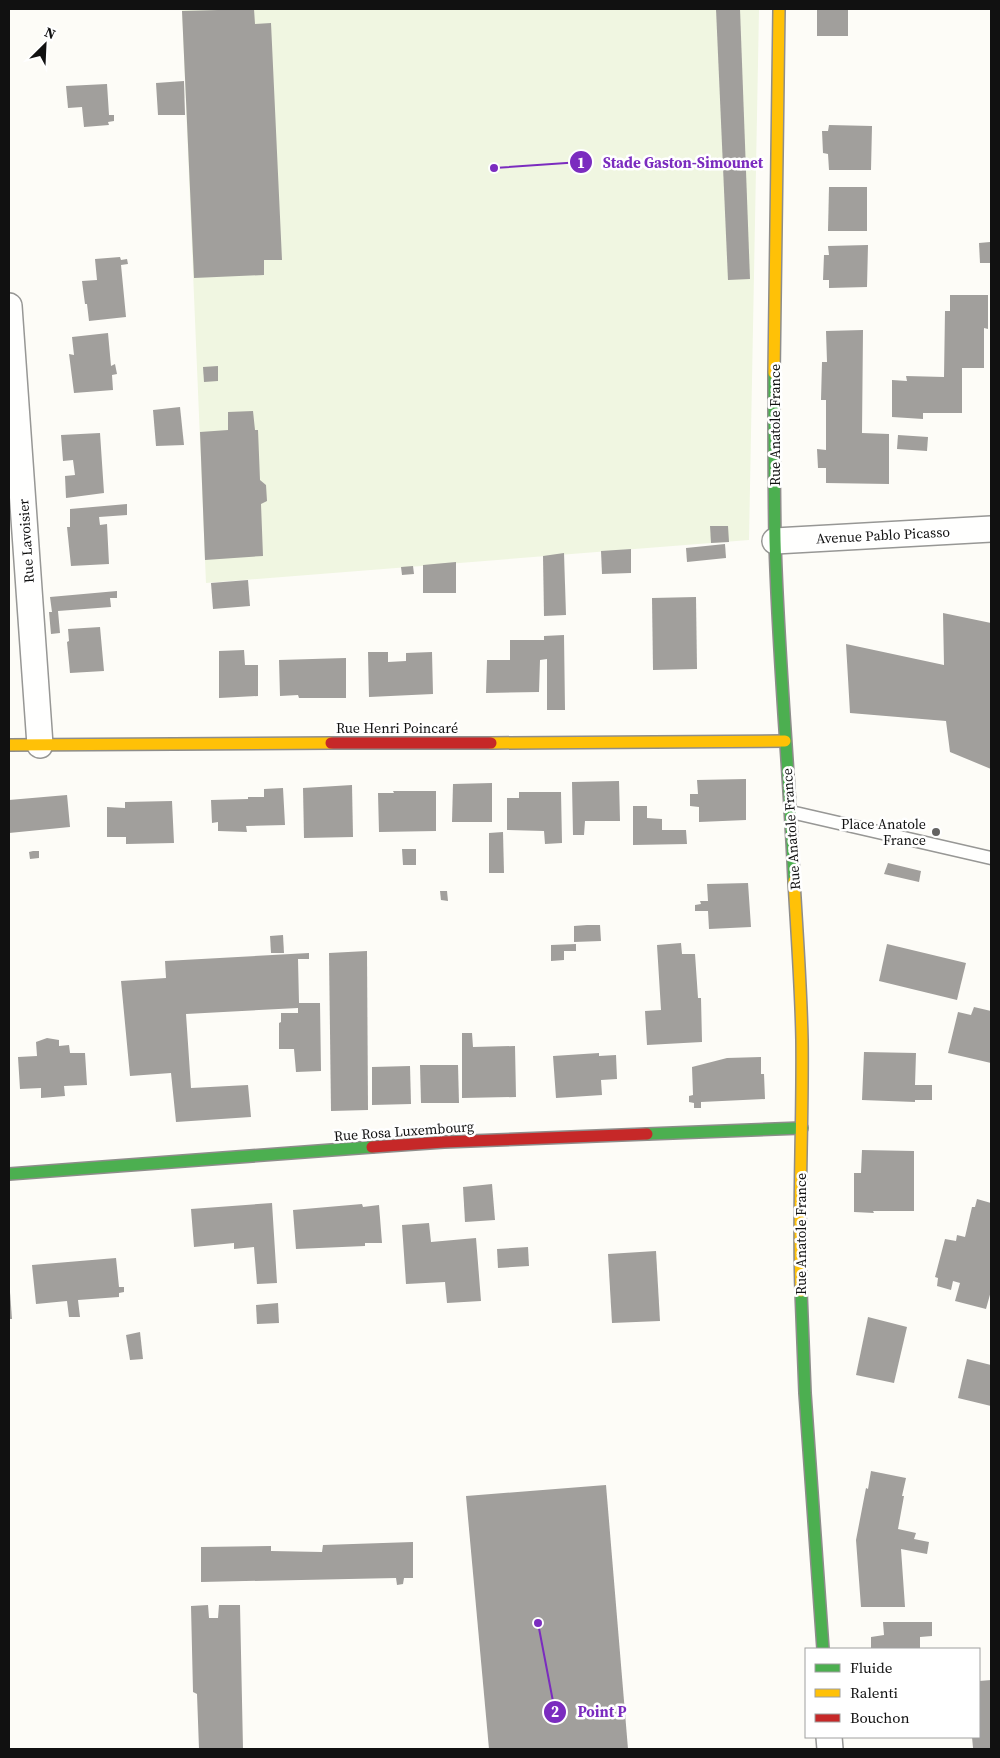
<svg xmlns="http://www.w3.org/2000/svg" width="1000" height="1758" font-family="'Source Serif 4',serif">
  <style>
    .pitch { fill: #f0f6e1 }
    .building { fill: #a19f9c }
    .lines { fill: none; stroke-linecap: round; stroke-linejoin: round }
    .lane-casing { stroke: #979795; stroke-width: 15 }
    .street-casing { stroke: #979795; stroke-width: 28 }
    .fast-casing { stroke: #8e8d8b; stroke-width: 14 }
    .slow-casing { stroke: #8e8d8b; stroke-width: 14 }
    .jam-casing { stroke: #8e8d8b; stroke-width: 14 }
    .lane { stroke: #fffffe; stroke-width: 12 }
    .street { stroke: #fffffe; stroke-width: 25 }
    .fast { stroke: #4caf50; stroke-width: 11 }
    .slow { stroke: #ffc107; stroke-width: 11 }
    .jam { stroke: #c62828; stroke-width: 11 }
    .poi-dot { fill: #646362; stroke: #fff; stroke-width: 2 }
    .labels { text-anchor: middle; stroke-width: 5; stroke-linejoin: round; paint-order: stroke }
    .street-label { font-size: 14px; fill: #111; stroke: #fff }
    .poi-label { font-size: 14px; fill: #111; stroke: #fff; text-anchor: end }
    .leader { fill: none; stroke: #7b2cbf; stroke-width: 2 }
    .callout-dot { fill: #7b2cbf; stroke: #fff; stroke-width: 2 }
    .mark-label { font-size: 15px; text-anchor: middle; font-weight: bold; fill: #fff }
    .callout-label { font-size: 15px; text-anchor: middle; font-weight: bold; fill: #7b2cbf; stroke: #fff; stroke-width: 5; stroke-linejoin: round; paint-order: stroke }
  </style>
  <rect width="100%" height="100%" fill="#fdfcf7"/>
  <polygon class="pitch" points="182,9 759,9 749,540 206,583"/>
  <g class="building">
    <polygon points="254,9 255,24 271,23 282,260 264,260 264,275 194,278 182,11"/>
    <polygon points="716,9 740,9 750,279 728,280"/>
    <rect x="817" y="9" width="31" height="27"/>
    <polygon points="184,81 185,115 158,115 156,83"/>
    <polygon points="107,84 109,115 114,115 114,121 108,122 109,125 84,127 82,107 68,108 66,86"/>
    <polygon points="829,125 872,126 871,170 829,170 828,154 823,153 822,131 828,131"/>
    <polygon points="829,187 867,187 867,231 828,231"/>
    <polygon points="990,242 991,263 980,263 979,243"/>
    <polygon points="868,245 867,287 829,288 829,280 823,280 824,255 829,255 828,246"/>
    <polygon points="120,257 121,260 127,259 128,264 121,265 126,317 89,321 87,304 85,304 82,281 97,280 95,259"/>
    <polygon points="950,295 988,295 988,329 984,328 984,368 962,368 962,413 923,413 923,419 892,417 892,380 907,381 906,376 944,377 945,311 950,311"/>
    <polygon points="863,330 862,433 889,434 889,484 826,483 826,468 818,468 817,449 826,450 826,400 821,400 822,362 827,362 826,331"/>
    <polygon points="108,333 111,366 115,364 117,374 112,375 113,390 74,393 69,354 74,355 72,337"/>
    <polygon points="218,366 218,381 204,382 203,367"/>
    <polygon points="180,407 184,445 156,446 153,410"/>
    <polygon points="253,411 255,430 258,430 260,480 266,485 267,501 261,504 263,556 205,560 200,432 228,430 228,412"/>
    <polygon points="100,433 104,493 66,498 65,476 75,475 73,460 63,461 61,435"/>
    <polygon points="898,435 928,437 927,451 897,449"/>
    <polygon points="127,504 127,515 99,517 100,525 107,524 109,564 71,566 67,527 70,527 70,509"/>
    <polygon points="710,526 728,526 729,542 711,543"/>
    <polygon points="725,544 726,558 687,562 686,548"/>
    <polygon points="631,549 631,573 602,574 601,551"/>
    <polygon points="564,553 566,615 544,616 543,556"/>
    <polygon points="456,562 456,593 423,593 423,565"/>
    <polygon points="413,566 414,574 402,575 401,567"/>
    <polygon points="248,580 250,606 213,609 211,583"/>
    <polygon points="117,591 117,598 110,598 111,607 58,611 60,633 51,634 49,612 52,612 50,597"/>
    <polygon points="696,597 697,669 653,670 652,598"/>
    <polygon points="943,613 991,623 991,769 950,752 946,721 850,713 846,644 944,665"/>
    <polygon points="100,627 104,671 70,673 67,642 69,641 68,629"/>
    <polygon points="564,635 565,710 547,710 547,659 540,660 539,692 486,693 487,660 510,660 510,640 544,640 544,636"/>
    <polygon points="244,650 245,665 258,665 258,696 219,698 219,651"/>
    <polygon points="368,652 388,652 388,662 406,661 406,653 432,652 433,694 369,697"/>
    <polygon points="346,658 346,698 299,698 298,695 280,696 279,660"/>
    <polygon points="746,779 746,820 699,822 699,807 690,806 690,794 698,794 697,780"/>
    <polygon points="619,781 620,821 585,821 584,835 573,835 572,782"/>
    <polygon points="492,783 492,822 452,822 453,784"/>
    <polygon points="352,785 353,837 304,838 303,788"/>
    <polygon points="283,788 285,825 246,826 247,832 218,831 218,822 212,823 211,800 248,799 248,797 264,797 264,789"/>
    <polygon points="393,791 436,791 436,831 379,832 378,793 394,793"/>
    <polygon points="519,792 561,792 562,843 545,844 544,831 507,830 507,798 519,798"/>
    <polygon points="67,795 70,827 9,833 9,800"/>
    <polygon points="172,801 174,843 126,844 126,837 107,837 107,807 125,808 125,802"/>
    <polygon points="633,806 647,806 647,818 662,819 662,830 686,830 687,844 633,845"/>
    <polygon points="503,832 504,873 489,873 489,833"/>
    <polygon points="402,849 416,849 416,865 403,865"/>
    <polygon points="33,851 39,851 39,858 30,859 29,852"/>
    <polygon points="888,863 921,871 919,882 884,874"/>
    <polygon points="748,883 751,927 709,929 708,911 695,911 695,905 701,904 700,901 708,901 707,884"/>
    <polygon points="440,891 447,891 448,901 441,900"/>
    <polygon points="587,925 600,925 601,941 574,942 574,926"/>
    <polygon points="283,935 284,953 271,953 270,936"/>
    <polygon points="681,943 682,954 695,954 698,998 701,998 702,1042 647,1045 645,1011 661,1010 657,945"/>
    <polygon points="576,944 576,951 564,951 564,960 551,961 551,945"/>
    <polygon points="887,944 966,963 957,1000 879,981"/>
    <polygon points="367,951 368,1110 331,1111 329,953"/>
    <polygon points="309,953 309,959 298,959 299,1003 320,1003 321,1071 296,1072 294,1049 279,1049 279,1023 281,1022 281,1013 298,1013 298,1008 186,1014 191,1088 248,1085 251,1117 176,1122 171,1073 130,1076 121,981 166,978 165,961"/>
    <polygon points="974,1007 991,1011 991,1063 948,1053 958,1012 971,1015"/>
    <polygon points="462,1033 472,1033 473,1047 515,1046 516,1097 462,1098"/>
    <polygon points="47,1038 59,1040 59,1046 69,1045 70,1053 85,1053 87,1085 64,1086 65,1096 41,1098 41,1088 20,1089 18,1057 37,1056 36,1042"/>
    <polygon points="864,1052 916,1053 915,1085 932,1085 932,1100 915,1100 915,1102 862,1100"/>
    <polygon points="599,1053 599,1056 616,1055 617,1079 601,1080 602,1095 556,1098 553,1056"/>
    <polygon points="761,1057 761,1074 764,1074 765,1099 701,1102 701,1108 694,1108 694,1103 689,1102 689,1096 693,1095 692,1067 727,1058"/>
    <polygon points="420,1065 458,1065 459,1103 421,1103"/>
    <polygon points="410,1066 411,1104 372,1105 372,1067"/>
    <polygon points="862,1150 914,1151 914,1211 873,1211 874,1213 854,1212 854,1173 861,1173"/>
    <polygon points="492,1184 495,1220 465,1222 463,1187"/>
    <polygon points="977,1199 991,1203 991,1291 986,1309 955,1301 960,1283 953,1281 951,1290 937,1286 938,1278 935,1277 945,1239 956,1241 957,1235 965,1237 972,1207 975,1207"/>
    <polygon points="272,1203 277,1283 257,1284 254,1247 234,1249 234,1243 194,1247 191,1209"/>
    <polygon points="362,1204 363,1207 379,1205 382,1243 365,1243 365,1246 296,1249 293,1210"/>
    <polygon points="429,1223 431,1242 476,1238 481,1301 447,1303 445,1282 406,1284 402,1225"/>
    <polygon points="528,1247 529,1266 498,1268 497,1249"/>
    <polygon points="656,1251 660,1321 612,1323 608,1254"/>
    <polygon points="116,1258 119,1287 124,1287 124,1292 119,1293 119,1297 78,1300 80,1317 69,1317 67,1301 36,1304 32,1265"/>
    <polygon points="9,1292 10,1292 12,1319 9,1319"/>
    <polygon points="278,1303 279,1323 257,1324 256,1305"/>
    <polygon points="868,1317 907,1327 894,1383 856,1375"/>
    <polygon points="140,1332 143,1359 130,1360 126,1335"/>
    <polygon points="967,1359 991,1365 991,1406 958,1398"/>
    <polygon points="871,1471 906,1478 902,1496 904,1496 898,1529 916,1533 914,1539 929,1542 927,1554 901,1549 905,1607 861,1607 856,1540 866,1488 868,1489"/>
    <polygon points="606,1485 628,1749 489,1749 466,1496"/>
    <polygon points="413,1542 413,1578 404,1578 403,1584 397,1585 396,1578 201,1582 201,1547 271,1546 271,1551 322,1552 323,1545"/>
    <polygon points="208,1605 209,1618 218,1618 219,1605 240,1605 243,1749 199,1749 197,1694 193,1692 191,1606"/>
    <polygon points="883,1622 932,1622 932,1636 920,1637 920,1649 871,1649 871,1637 884,1635"/>
    <polygon points="991,1680 991,1748 973,1748 972,1737 979,1737 979,1681"/>
  </g>
  <g class="lines">
    <g class="lane-casing">
      <polyline id="lane" points="791,812 991,858"/>
    </g>
    <g class="street-casing">
      <g id="street">
        <polyline points="9,306 40,745"/>
        <polyline points="775,541 991,529"/>
        <polyline points="829,1737 830,1749"/>
      </g>
    </g>
    <g class="fast-casing">
      <g id="fast">
        <path d="M774 373C774 429 774 484 775 540 778 654 789 767 794 881"/>
        <polyline points="647,1134 802,1128"/>
        <polyline points="9,1174 372,1147"/>
        <polyline points="801,1291 805,1393 823,1649"/>
      </g>
    </g>
    <g class="slow-casing">
      <g id="slow">
        <polyline points="774,373 779,9"/>
        <polyline points="491,743 785,741"/>
        <polyline points="9,745 331,743"/>
        <path d="M794 881C797 934 801 987 802 1040 803 1124 798 1207 801 1291"/>
      </g>
    </g>
    <g class="jam-casing">
      <g id="jam">
        <polyline points="331,743 491,743"/>
        <polyline points="372,1147 444,1142 647,1134"/>
      </g>
    </g>
    <use href="#lane" class="lane"/>
    <use href="#street" class="street"/>
    <use href="#fast" class="fast"/>
    <use href="#slow" class="slow"/>
    <use href="#jam" class="jam"/>
  </g>
  <circle class="poi-dot" cx="936" cy="832" r="5"/>
  <g class="labels">
    <g class="street-label">
      <text transform="translate(775 425) rotate(-90)" y="5">Rue Anatole France</text>
      <text transform="translate(883 535) rotate(-3)" y="5">Avenue Pablo Picasso</text>
      <text transform="translate(26 541) rotate(-94)" y="5">Rue Lavoisier</text>
      <text x="397" y="733">Rue Henri Poincaré</text>
      <text transform="translate(791 829) rotate(-94)" y="5">Rue Anatole France</text>
      <text transform="translate(404 1131) rotate(-4)" y="5">Rue Rosa Luxembourg</text>
      <text transform="translate(801 1234) rotate(-90)" y="5">Rue Anatole France</text>
    </g>
    <g class="poi-label">
      <text x="926" y="829">Place Anatole<tspan x="926" dy="16">France</tspan></text>
    </g>
  </g>
  <path class="leader" d="M494 168L581 162M538 1623L555 1712"/>
  <g class="callout-dot">
    <circle cx="494" cy="168" r="5"/>
    <circle cx="538" cy="1623" r="5"/>
    <circle cx="581" cy="162" r="12"/>
    <circle cx="555" cy="1712" r="12"/>
  </g>
  <g class="mark-label">
    <text x="581" y="168">1</text>
    <text x="555" y="1717">2</text>
  </g>
  <g class="callout-label">
    <text x="683" y="168">Stade Gaston-Simounet</text>
    <text x="602" y="1717">Point P</text>
  </g>
  <rect width="1000" height="1758" fill="none" stroke="#111111" stroke-width="20"/>
  <rect x="805" y="1648" width="175" height="90" fill="#ffffff" stroke="#a0a0a0"/>
  <rect x="815" y="1664" width="25" height="8" fill="#4caf50" stroke="#a0a0a0"/>
  <text x="850" y="1673" font-size="15" fill="#111111">Fluide</text>
  <rect x="815" y="1689" width="25" height="8" fill="#ffc107" stroke="#a0a0a0"/>
  <text x="850" y="1698" font-size="15" fill="#111111">Ralenti</text>
  <rect x="815" y="1714" width="25" height="8" fill="#c62828" stroke="#a0a0a0"/>
  <text x="850" y="1723" font-size="15" fill="#111111">Bouchon</text>
  <g transform="translate(45 45) rotate(24)" stroke="#ffffff" stroke-width="4" paint-order="stroke">
  <path d="M0-4L9 19L0 12L-9 19Z" fill="#111111"/>
  <text y="-8" font-size="14" font-weight="bold" text-anchor="middle" fill="#111111">N</text>
  </g>
</svg>
